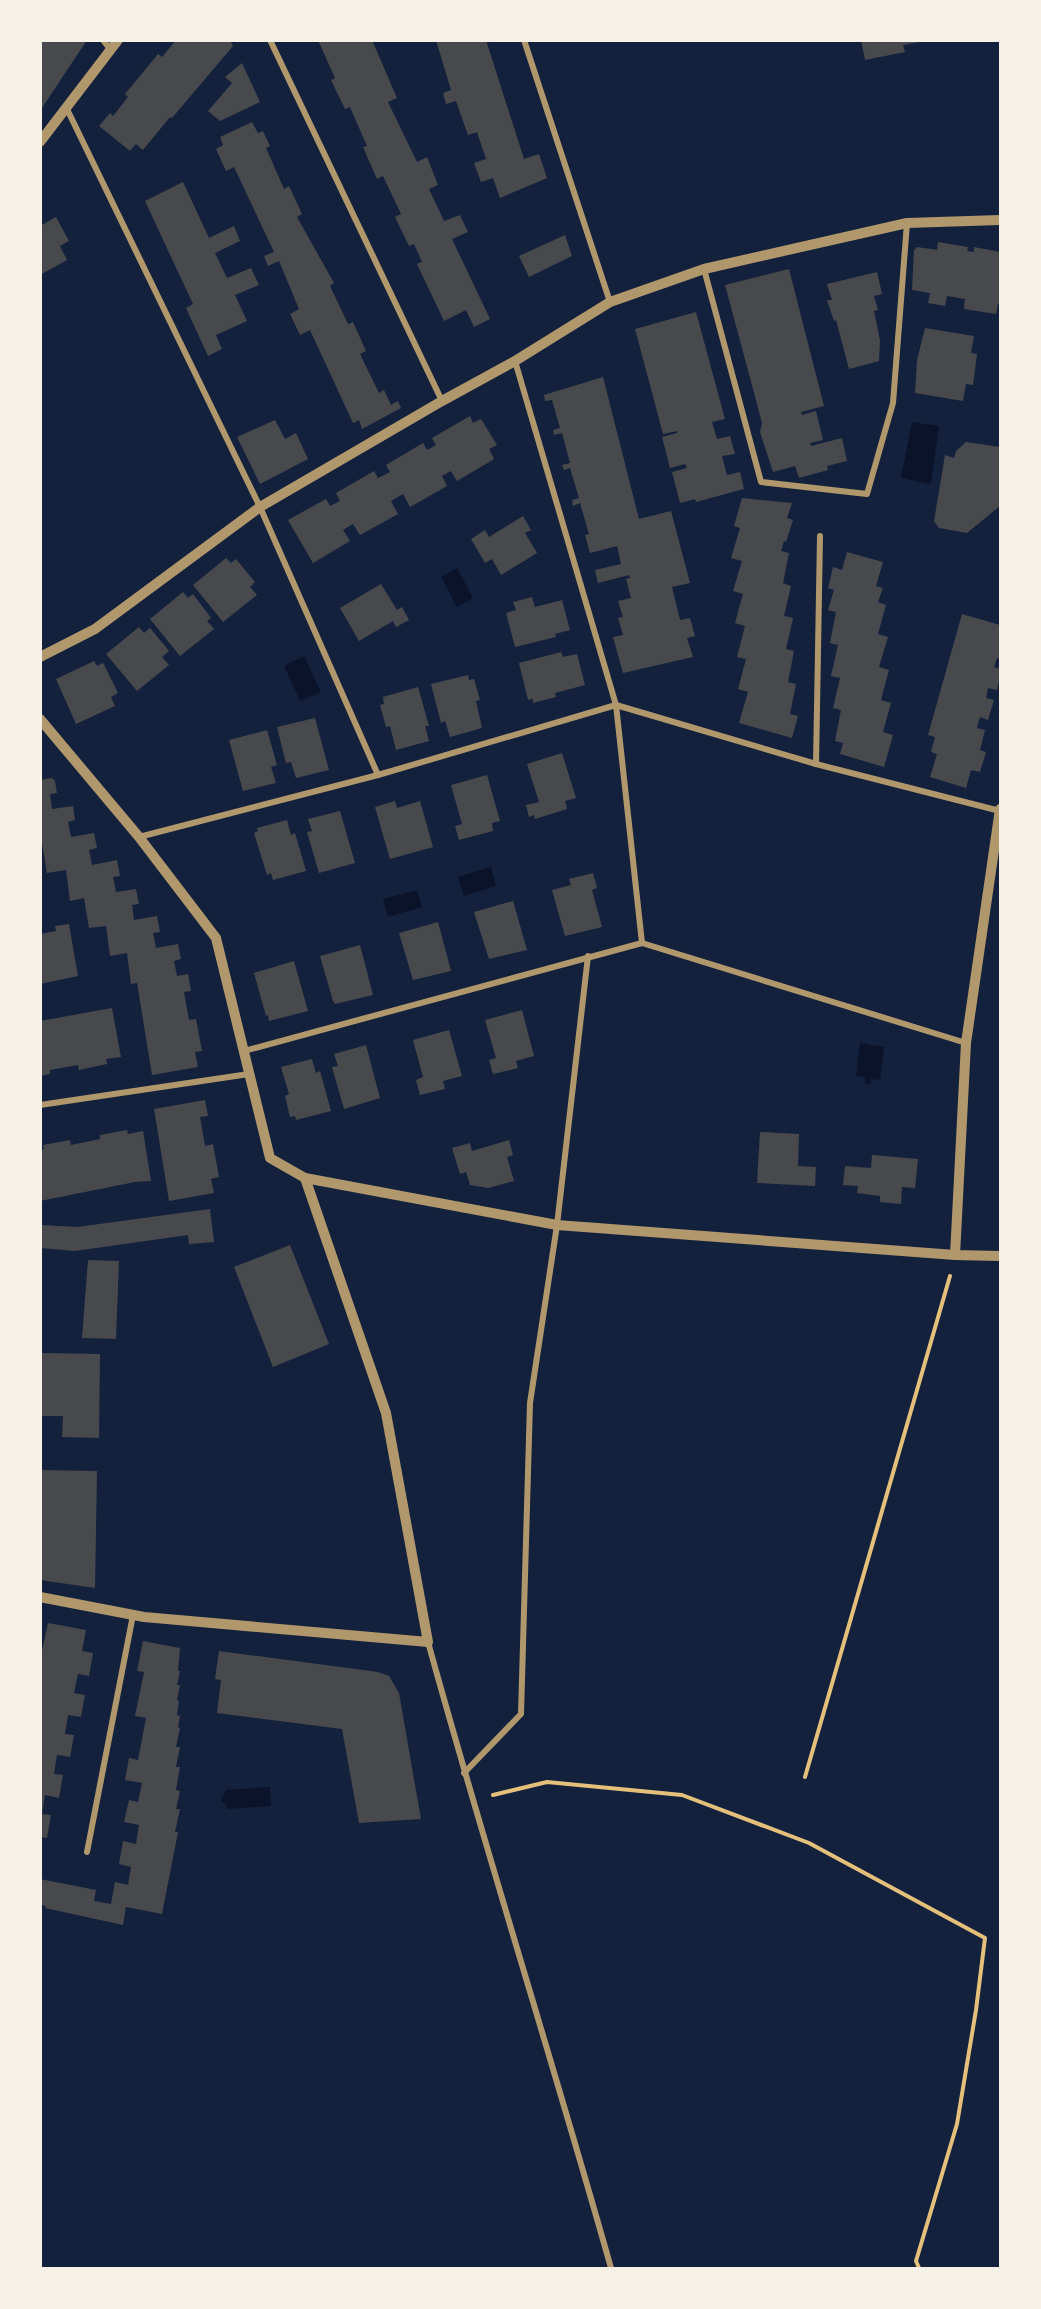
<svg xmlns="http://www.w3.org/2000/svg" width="1041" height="2309" font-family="Commissioner,sans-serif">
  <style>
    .water { fill: #0b132b }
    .building { fill: #48494c }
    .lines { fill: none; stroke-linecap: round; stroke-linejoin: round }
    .path { stroke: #e5c07b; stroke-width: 4 }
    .minor { stroke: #b1986c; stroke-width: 6 }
    .tertiary { stroke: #b1986c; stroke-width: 10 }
  </style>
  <rect width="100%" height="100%" fill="#14213d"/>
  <g class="water">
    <polygon points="912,422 939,426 931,484 901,478"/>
    <polygon points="457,568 473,598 457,607 441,577"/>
    <polygon points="304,656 321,692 300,701 284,666"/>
    <polygon points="491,867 496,886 464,896 458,877"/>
    <polygon points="417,890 422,907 388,917 383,899"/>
    <polygon points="860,1043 884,1047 880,1080 871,1079 870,1085 865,1084 865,1077 856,1076"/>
    <polygon points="270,1787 271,1806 227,1809 226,1805 221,1801 226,1790"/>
  </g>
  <g class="building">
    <polygon points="40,40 87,40 40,111"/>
    <polygon points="176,40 230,40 233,46 172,118 170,117 143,150 136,144 130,151 99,126 110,113 113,116 128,97 125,94 158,54 162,57"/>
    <polygon points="318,40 372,40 397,98 388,102 417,162 427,157 438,185 429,189 444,221 460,215 468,232 452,239 490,319 474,327 466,310 444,321 417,264 422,262 414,244 409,246 395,217 401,214 383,176 377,179 363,147 367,146 350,107 345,109 331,80 335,78"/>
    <polygon points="436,40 486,40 524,159 539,154 547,178 500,198 493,178 481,182 474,163 486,159 477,132 468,135 456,101 446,104 443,93 451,90"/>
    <polygon points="861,40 920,40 920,42 903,45 905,52 865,60"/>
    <polygon points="242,63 260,102 220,121 208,111 232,83 225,77"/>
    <polygon points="252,122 258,133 263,131 270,146 266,148 284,189 289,186 302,214 297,217 334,283 330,286 348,324 353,322 366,351 360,354 379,393 384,390 391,405 398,401 401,408 362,429 359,420 353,423 310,330 300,335 290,314 299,309 279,261 268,266 264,256 274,252 234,167 226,171 216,149 223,145 220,137"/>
    <polygon points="183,182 209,238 234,226 240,241 215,253 227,278 251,268 259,285 235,295 247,321 216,335 222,349 208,356 186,308 193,304 145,201"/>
    <polygon points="56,217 69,241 60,246 67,260 40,275 40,226"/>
    <polygon points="565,235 572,256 529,277 519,256"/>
    <polygon points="938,242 968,247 967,251 974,252 974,247 1000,252 1000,304 998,304 996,314 964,309 965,299 947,296 945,306 928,303 930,293 912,290 914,250 917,247 937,250"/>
    <polygon points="789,269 824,406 801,412 802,415 816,411 823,440 810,443 811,446 842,438 847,461 827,466 828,470 799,478 795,466 773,472 760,432 762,423 753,389 725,285"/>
    <polygon points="877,272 882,294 874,296 878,310 874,311 880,340 879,361 849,369 836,320 834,321 827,300 832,300 827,284"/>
    <polygon points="696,312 725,419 712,422 717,439 730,436 735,454 722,456 727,475 740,472 744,489 696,502 695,499 680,503 672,472 687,468 685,464 670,468 662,437 677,433 677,431 663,434 635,329"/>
    <polygon points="925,328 974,336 971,353 977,354 975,370 973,385 966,384 963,401 915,393 917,360"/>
    <polygon points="603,377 639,519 671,511 690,583 672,587 680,620 690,618 695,636 687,638 693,657 623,673 613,637 623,635 618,618 623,617 618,601 631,598 626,579 630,578 629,575 598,583 595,570 621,564 617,546 590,553 585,535 589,534 580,503 573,506 572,500 579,498 570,468 564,470 562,465 570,463 562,433 554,435 553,430 560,428 552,400 545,401 544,395"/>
    <polygon points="470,416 473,423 481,419 497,445 489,449 494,459 457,481 451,471 442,476 447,486 410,507 403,494 391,501 398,514 360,535 353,524 343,530 350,541 313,563 288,520 326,499 330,506 340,501 336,493 374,471 378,478 390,472 386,465 423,443 427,450 436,445 432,438"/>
    <polygon points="275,420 285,439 296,433 308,459 260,484 237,437"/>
    <polygon points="966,442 1000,447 1000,506 967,533 939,528 934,521 945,455 954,458 956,451"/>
    <polygon points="742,498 792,503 787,518 793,520 786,542 784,541 781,551 789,553 783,583 791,586 784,616 793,618 786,649 794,651 788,682 796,684 790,714 798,716 792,738 739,723 748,692 738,689 746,659 737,657 745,626 735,623 743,594 733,591 742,561 731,558 740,528 734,526"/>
    <polygon points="523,516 531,530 525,533 537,553 501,575 492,559 485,563 471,539 485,530 489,537"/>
    <polygon points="847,552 883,562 876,586 883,588 878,602 886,605 878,634 888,637 879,667 889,670 881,700 891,703 883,732 893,735 884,767 840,754 843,743 835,741 841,710 833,708 840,678 831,676 838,645 830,643 836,612 828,610 834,590 828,588 833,567 842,570"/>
    <polygon points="226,558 231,563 236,559 255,582 250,587 257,595 223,622 193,585"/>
    <polygon points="381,584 397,610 402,607 409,620 396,627 393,621 359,641 340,608"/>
    <polygon points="183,592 188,598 193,594 211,618 207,621 214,629 180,656 150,619"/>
    <polygon points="532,597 535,607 562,600 570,630 555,634 556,637 515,647 506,613 516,610 513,602"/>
    <polygon points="962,614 1000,625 1000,659 997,658 994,667 1000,669 1000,677 997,690 988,688 986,698 994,700 988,720 980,717 977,728 985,730 980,750 986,752 980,772 971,770 966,788 930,777 937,754 931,752 935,737 928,735"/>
    <polygon points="139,627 144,633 150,628 169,651 162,657 169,665 137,691 106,654"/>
    <polygon points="561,652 563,657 577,654 585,685 555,693 556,697 533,703 533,699 528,700 519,663"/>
    <polygon points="94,661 97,666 103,663 118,693 111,697 115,706 76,724 56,679"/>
    <polygon points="468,675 469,680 474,679 480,700 476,701 482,728 450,737 445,721 441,723 431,684"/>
    <polygon points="418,687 429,726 425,726 429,741 396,750 390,726 386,727 380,705 384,704 383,697"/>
    <polygon points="315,718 329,770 296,778 291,762 286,763 277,727"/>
    <polygon points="267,730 277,765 271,767 276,783 243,791 229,740"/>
    <polygon points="562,753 576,798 565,801 567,809 535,819 534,815 529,817 526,805 539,802 527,764"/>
    <polygon points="487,775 500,821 492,823 493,831 459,840 455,826 462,824 451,785"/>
    <polygon points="52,778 55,781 57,793 50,794 52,809 73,806 75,820 68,822 71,837 94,833 97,848 89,850 92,865 117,860 120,876 113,877 116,892 136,889 139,904 132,905 134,920 157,916 160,932 153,933 156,948 178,944 181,959 174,961 177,976 188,974 191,991 184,992 189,1020 196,1019 202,1051 195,1052 198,1067 152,1075 137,983 131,984 127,953 110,956 106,926 89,928 84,898 70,901 66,870 47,873 42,843 40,843 40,780"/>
    <polygon points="395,801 397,808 420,801 433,847 390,859 375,807"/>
    <polygon points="340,811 355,863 319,873 307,832 312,831 308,819"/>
    <polygon points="287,820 291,835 295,833 306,871 273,880 271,873 267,875 254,833 258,831 257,828"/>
    <polygon points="593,873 597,888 592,890 602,927 565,936 552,890 571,885 569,879"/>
    <polygon points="513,901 527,950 489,959 474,912"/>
    <polygon points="438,922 451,971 413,980 399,933"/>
    <polygon points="69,924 78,976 40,984 40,934 56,931 55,926"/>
    <polygon points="360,945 373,995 335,1004 333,1001 320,956"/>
    <polygon points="294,961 308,1011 269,1021 268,1015 266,1016 254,973"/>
    <polygon points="112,1008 121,1057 106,1059 107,1064 79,1070 78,1065 50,1070 50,1074 40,1076 40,1021"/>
    <polygon points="522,1010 534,1056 516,1061 518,1068 493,1074 489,1060 496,1058 485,1020"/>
    <polygon points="449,1030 462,1076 443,1081 445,1089 420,1095 416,1080 423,1077 413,1040"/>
    <polygon points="366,1045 380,1098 344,1109 332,1067 338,1066 334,1054"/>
    <polygon points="312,1059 316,1073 320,1071 331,1111 296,1120 295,1116 290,1117 285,1096 289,1094 281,1067"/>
    <polygon points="205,1100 208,1116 200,1117 205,1146 213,1144 219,1177 211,1179 214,1193 169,1201 154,1109"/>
    <polygon points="127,1130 128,1134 143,1131 151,1181 135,1182 40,1201 40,1150 44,1149 43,1145 70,1140 71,1145 100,1139 100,1135"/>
    <polygon points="760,1132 799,1134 798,1166 816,1167 815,1186 757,1183"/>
    <polygon points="509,1140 513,1155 507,1157 514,1181 488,1188 470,1185 466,1172 460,1174 452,1148 470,1143 472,1151"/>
    <polygon points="872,1155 918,1159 915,1188 902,1187 901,1204 880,1202 880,1196 857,1193 858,1186 843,1185 845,1166 871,1168"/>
    <polygon points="210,1209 214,1242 189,1244 188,1235 75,1251 40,1248 40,1225 77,1227"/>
    <polygon points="290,1245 329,1344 273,1367 234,1267"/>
    <polygon points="88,1260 119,1261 116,1339 82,1338"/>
    <polygon points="40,1353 100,1354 99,1438 62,1437 63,1416 40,1416"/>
    <polygon points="40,1470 97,1471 95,1588 40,1580"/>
    <polygon points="48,1623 86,1630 82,1651 93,1653 89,1676 78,1674 74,1693 85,1695 81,1717 68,1715 65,1734 74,1735 70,1757 57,1755 54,1774 63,1775 59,1798 45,1795 42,1814 51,1815 47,1838 40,1837 40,1660"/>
    <polygon points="143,1641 180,1648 178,1671 180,1671 177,1685 180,1685 177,1700 179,1701 177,1715 180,1716 178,1727 180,1728 176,1747 180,1747 176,1767 180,1767 176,1790 180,1791 176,1809 180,1809 175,1832 178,1832 162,1914 126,1907 123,1925 45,1908 46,1906 40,1905 40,1879 96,1890 94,1901 111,1904 115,1882 128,1885 131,1867 119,1864 123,1841 136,1844 139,1825 124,1822 129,1800 138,1802 142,1783 125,1780 129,1758 138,1760 146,1718 135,1716 144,1672 137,1671"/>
    <polygon points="219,1651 378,1672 389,1676 399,1693 421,1819 359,1823 342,1729 217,1713 221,1680 215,1679"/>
  </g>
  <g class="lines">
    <g class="path">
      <polyline points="805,1777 950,1276"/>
      <polyline points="493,1795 547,1782 682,1795 809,1843 985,1938 976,2010 957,2124 916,2261 919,2268"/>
    </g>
    <g class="minor">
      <polyline points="103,40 110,49"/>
      <polyline points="270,40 442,401"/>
      <polyline points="524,40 610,302"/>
      <polyline points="67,109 260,507 378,775"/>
      <polyline points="704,269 761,482 867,494 893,403 907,223"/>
      <polyline points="515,361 616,705 642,943"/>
      <polyline points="816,764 820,536"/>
      <polyline points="139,837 378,775 616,705 816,764 1000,811"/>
      <polyline points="244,1051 642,943 966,1043"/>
      <polyline points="40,1105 249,1074"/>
      <path d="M428 1642C486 1852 552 2059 611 2268"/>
      <polyline points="464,1773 521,1714 530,1403 557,1225 588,956"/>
      <polyline points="87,1852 133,1615"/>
    </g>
    <g class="tertiary">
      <polyline points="40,142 118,40"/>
      <polyline points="40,657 95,629 260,507 442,401 515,361 610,302 704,269 907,223 1000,220"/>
      <polyline points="40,719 139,837 216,938 270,1158 305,1178 557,1225 955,1255 1000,1256"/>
      <polyline points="955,1255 966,1043 1000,809"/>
      <polyline points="40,1597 144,1617 428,1642 386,1413 305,1178"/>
    </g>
  </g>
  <rect width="1041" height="2309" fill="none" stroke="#f6f1e7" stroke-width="84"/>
</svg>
